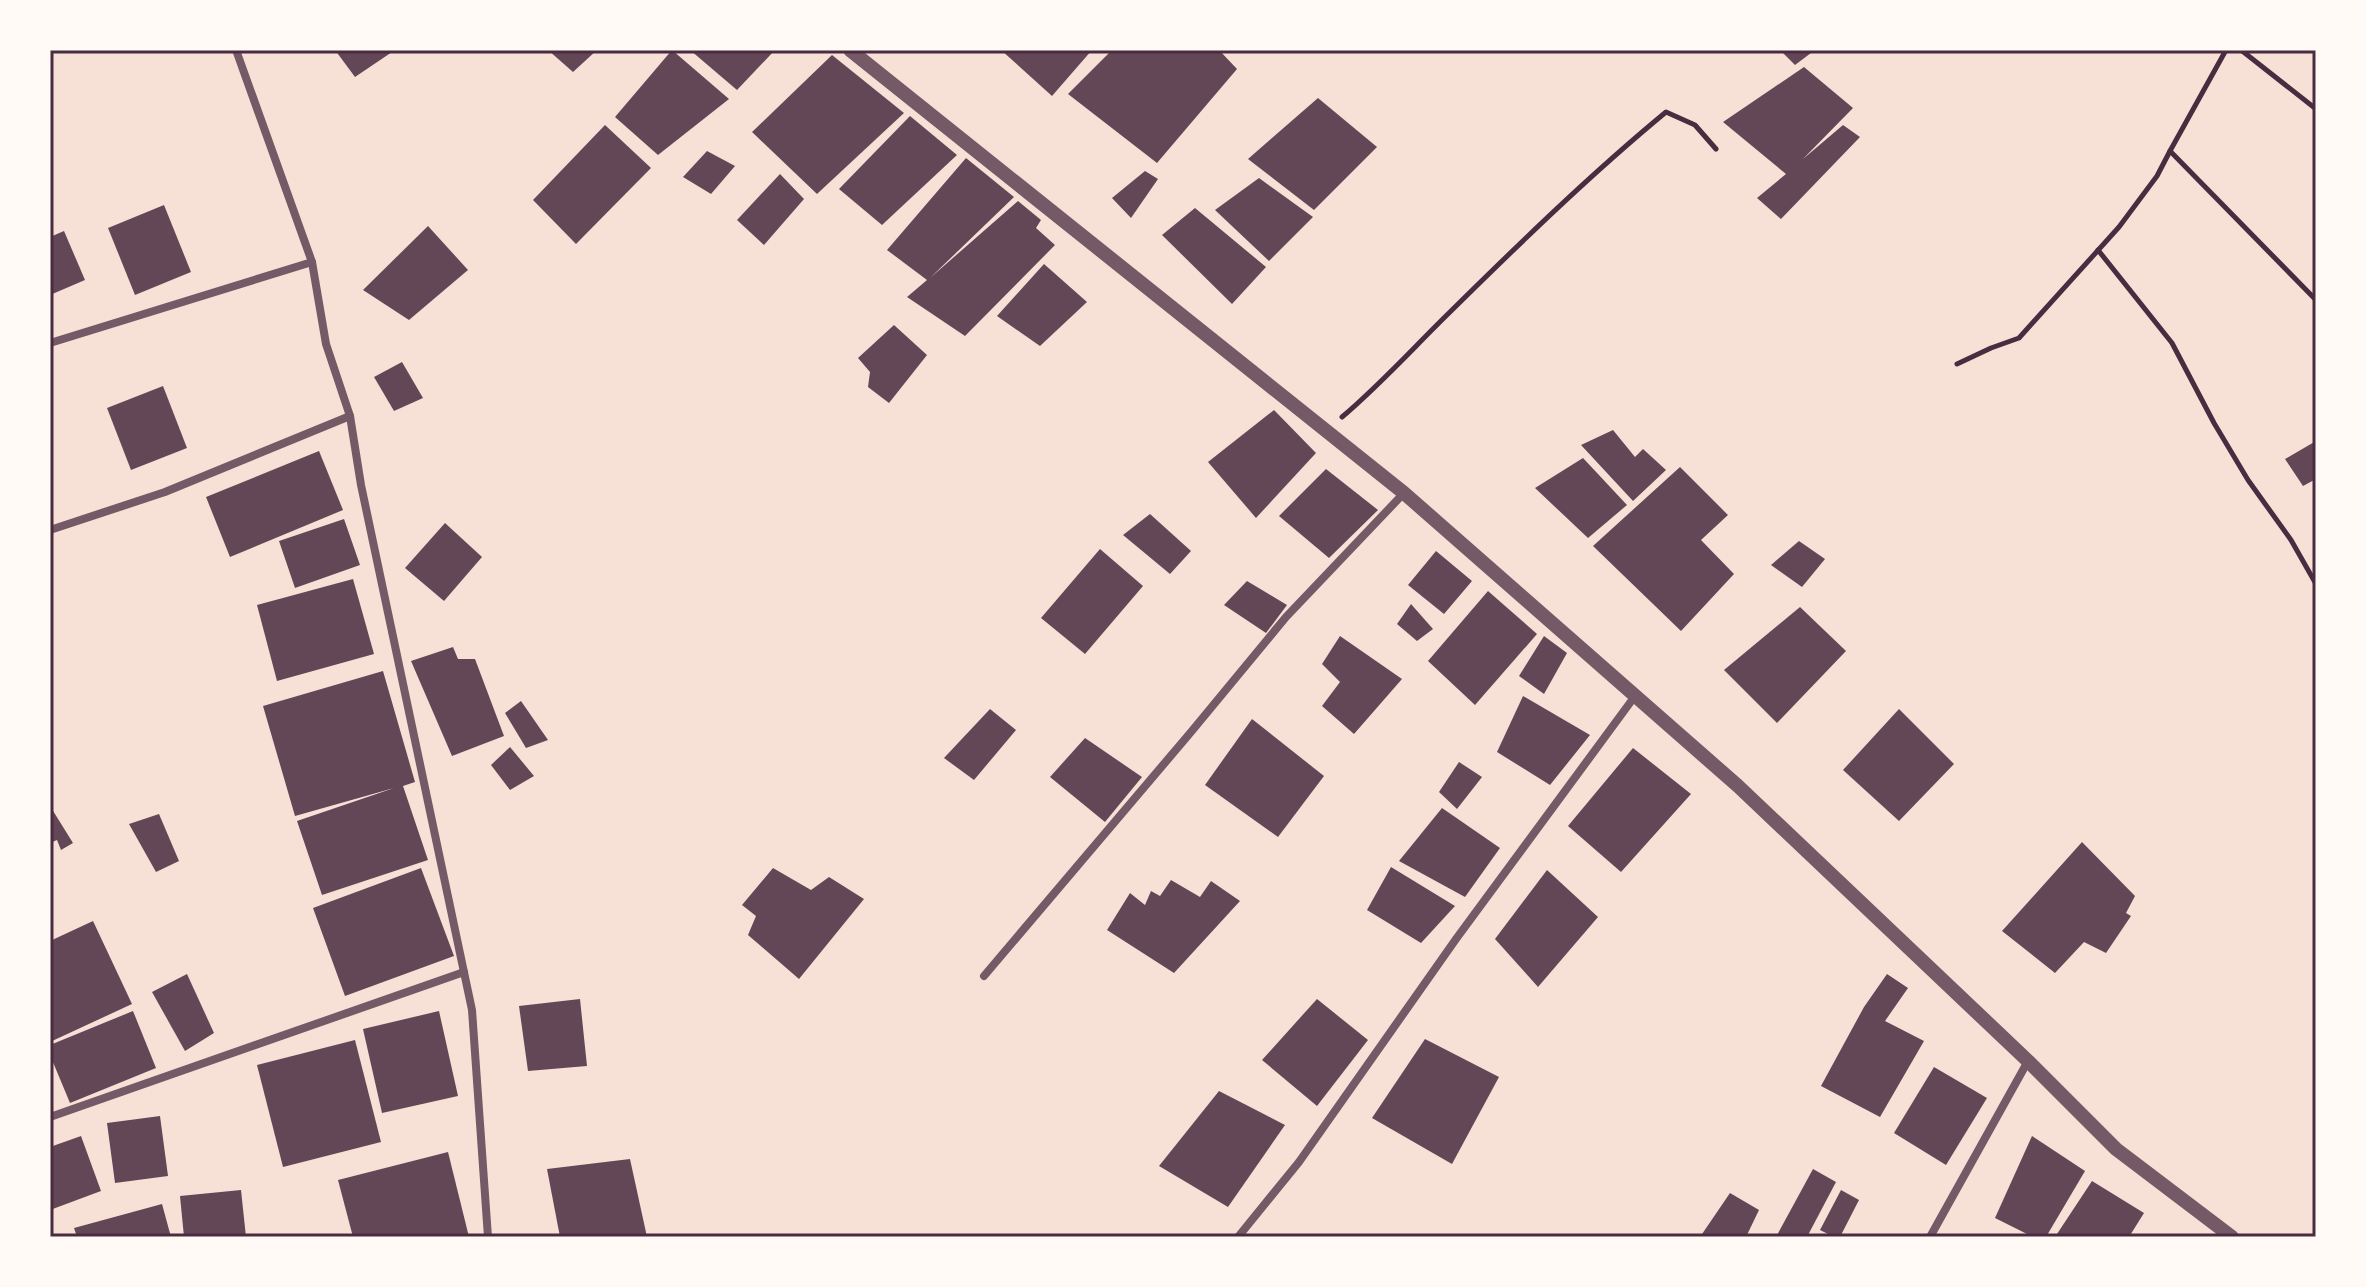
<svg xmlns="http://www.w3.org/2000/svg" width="2366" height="1287" font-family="'PT Sans',sans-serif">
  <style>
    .building { fill: #644757 }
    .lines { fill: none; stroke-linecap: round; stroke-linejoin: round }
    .path { stroke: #4a2c40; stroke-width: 5 }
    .minor { stroke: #755966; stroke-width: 8 }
    .tertiary { stroke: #755966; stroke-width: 14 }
    .neatline { fill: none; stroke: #4a2c40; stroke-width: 3 }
  </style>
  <rect width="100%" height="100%" fill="#f7e1d7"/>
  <g class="building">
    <polygon points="335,50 395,50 355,77"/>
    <polygon points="548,50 597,50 573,72"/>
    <polygon points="672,50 729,99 658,155 615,117"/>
    <polygon points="690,50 775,50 737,90"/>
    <polygon points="1001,50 1092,50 1052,96"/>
    <polygon points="1112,50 1219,50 1237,69 1157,163 1068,94"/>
    <polygon points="1780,50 1815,50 1795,65"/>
    <polygon points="832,55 904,113 817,194 752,132"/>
    <polygon points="1804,67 1853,108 1803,159 1843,125 1860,137 1781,219 1757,198 1786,174 1723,122"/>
    <polygon points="1318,98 1377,147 1314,210 1248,159"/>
    <polygon points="910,116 957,155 882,225 839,189"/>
    <polygon points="605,125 651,168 576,244 533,200"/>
    <polygon points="707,151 735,166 711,194 683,177"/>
    <polygon points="966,158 1014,197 930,278 1018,201 1041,220 1036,228 1055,245 965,336 907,297 927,280 887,250"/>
    <polygon points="1145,171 1158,179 1131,218 1112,198"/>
    <polygon points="780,174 804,199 764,245 737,220"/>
    <polygon points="1259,178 1313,217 1269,261 1215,210"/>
    <polygon points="164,205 191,272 135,295 108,228"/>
    <polygon points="1195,208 1266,267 1232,304 1162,235"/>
    <polygon points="428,226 468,270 409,320 363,290"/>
    <polygon points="64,231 85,280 50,295 50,237"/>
    <polygon points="1044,264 1087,302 1040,346 997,316"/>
    <polygon points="894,325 927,355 889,403 868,387 870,372 858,358"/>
    <polygon points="402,362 423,398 394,411 374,377"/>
    <polygon points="163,386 187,448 131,470 107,408"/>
    <polygon points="1274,410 1316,453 1256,518 1208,462"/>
    <polygon points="1613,430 1635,457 1643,449 1666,470 1633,501 1581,445"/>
    <polygon points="2316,441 2316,479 2303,486 2285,459"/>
    <polygon points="319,451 343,510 230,557 206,497"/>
    <polygon points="1583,458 1627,505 1588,538 1535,488"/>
    <polygon points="1680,467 1728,515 1701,540 1734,574 1681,631 1593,546"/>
    <polygon points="1326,469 1378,510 1329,558 1279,516"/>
    <polygon points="1150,514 1191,551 1170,574 1123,535"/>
    <polygon points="344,519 360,565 295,588 279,541"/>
    <polygon points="445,523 482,557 444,601 405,568"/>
    <polygon points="1799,541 1825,559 1802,587 1771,565"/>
    <polygon points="1100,549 1143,586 1085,654 1041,618"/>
    <polygon points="1436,551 1472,581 1444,614 1408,585"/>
    <polygon points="353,579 374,654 277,681 257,605"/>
    <polygon points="1247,581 1287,605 1266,633 1224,605"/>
    <polygon points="1488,591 1537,634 1475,705 1428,661"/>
    <polygon points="1411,604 1433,629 1417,641 1397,624"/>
    <polygon points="1800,607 1846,651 1777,723 1724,670"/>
    <polygon points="1340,636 1402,679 1354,734 1322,706 1340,682 1322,664"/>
    <polygon points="1544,636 1567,653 1544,694 1519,676"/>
    <polygon points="453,647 458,659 475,659 504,736 452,756 411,661"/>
    <polygon points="383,671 415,782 403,786 428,860 322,895 297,821 394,788 295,816 263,706"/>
    <polygon points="1523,696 1590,735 1550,785 1497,752"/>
    <polygon points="521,701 548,740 526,748 505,713"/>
    <polygon points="990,709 1016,730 974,780 944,758"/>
    <polygon points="1899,709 1954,764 1899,821 1843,770"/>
    <polygon points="1252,719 1324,776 1278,837 1205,785"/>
    <polygon points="1085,738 1142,777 1105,822 1050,777"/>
    <polygon points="510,747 534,776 510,790 491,765"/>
    <polygon points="1633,748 1691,794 1621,872 1568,826"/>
    <polygon points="1459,762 1482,777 1457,809 1439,792"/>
    <polygon points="50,806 73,843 61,850 57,840 50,843"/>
    <polygon points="1442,808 1500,848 1465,897 1399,861"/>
    <polygon points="159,814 179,861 156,872 129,824"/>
    <polygon points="2082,842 2135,896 2126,913 2131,916 2106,953 2084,942 2055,973 2002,931"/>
    <polygon points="1391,867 1455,906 1421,943 1367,910"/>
    <polygon points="421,868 454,956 345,996 313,908"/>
    <polygon points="773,868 811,890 829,877 864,899 799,979 748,935 756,916 742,905"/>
    <polygon points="1547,870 1598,917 1538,987 1495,939"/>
    <polygon points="1171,880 1200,897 1211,881 1240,901 1174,973 1107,930 1130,893 1145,905 1151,891 1160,896"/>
    <polygon points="93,921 132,1004 50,1042 50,941"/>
    <polygon points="187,974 214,1033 185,1051 152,992"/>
    <polygon points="1887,974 1908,988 1885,1021 1924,1041 1880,1117 1821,1086 1864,1007"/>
    <polygon points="580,999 587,1066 528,1071 519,1006"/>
    <polygon points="1317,999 1368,1040 1317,1106 1262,1060"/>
    <polygon points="133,1011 156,1068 70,1103 50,1055 50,1045"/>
    <polygon points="439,1011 458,1096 382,1113 363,1029"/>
    <polygon points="1425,1039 1499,1077 1452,1164 1372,1118"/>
    <polygon points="355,1040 381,1142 283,1167 257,1065"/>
    <polygon points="1934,1067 1987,1098 1946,1165 1894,1133"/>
    <polygon points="1219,1091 1285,1125 1228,1207 1159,1166"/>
    <polygon points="160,1116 168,1176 115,1183 107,1123"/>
    <polygon points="81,1136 101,1191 50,1210 50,1147"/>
    <polygon points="2032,1136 2085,1171 2046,1237 2033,1237 1995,1218"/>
    <polygon points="448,1152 469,1237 353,1237 338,1180"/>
    <polygon points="630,1159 647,1237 560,1237 547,1169"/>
    <polygon points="1813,1169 1836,1182 1807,1237 1776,1237"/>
    <polygon points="2092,1181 2144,1213 2129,1237 2055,1237"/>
    <polygon points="241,1190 246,1237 184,1237 180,1196"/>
    <polygon points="1841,1190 1859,1200 1840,1237 1834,1237 1820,1230"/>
    <polygon points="1730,1193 1759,1210 1746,1237 1700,1237"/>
    <polygon points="162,1204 171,1237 77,1237 74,1228"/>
  </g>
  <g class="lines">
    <g class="path">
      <polyline points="2241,50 2316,109"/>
      <polyline points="2170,151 2226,50"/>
      <polyline points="2098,250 2172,343 2214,423 2248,480 2291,540 2316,584"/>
      <polyline points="1957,364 1991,348 2019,338 2119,227 2157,176 2170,151 2316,300"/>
      <path d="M1342 417C1381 384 1415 346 1451 311 1521 242 1591 174 1666 112L1695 125 1716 149"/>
    </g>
    <g class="minor">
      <polyline points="236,50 312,262 326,344 350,416 361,485 472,1010 488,1237"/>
      <polyline points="50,343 312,262"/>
      <polyline points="50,530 165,492 350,416"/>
      <polyline points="984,976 1191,732 1286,617 1404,493"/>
      <polyline points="50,1117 464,972"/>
      <polyline points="1238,1237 1299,1162 1456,939 1635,696"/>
      <polyline points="1930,1237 2028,1061"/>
    </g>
    <polyline class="tertiary" points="850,50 1404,493 1738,786 2028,1061 2116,1149 2232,1237"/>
  </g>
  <rect width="2366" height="1287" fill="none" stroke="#fffaf5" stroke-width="104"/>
  <rect x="52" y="52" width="2262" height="1183" class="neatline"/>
</svg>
